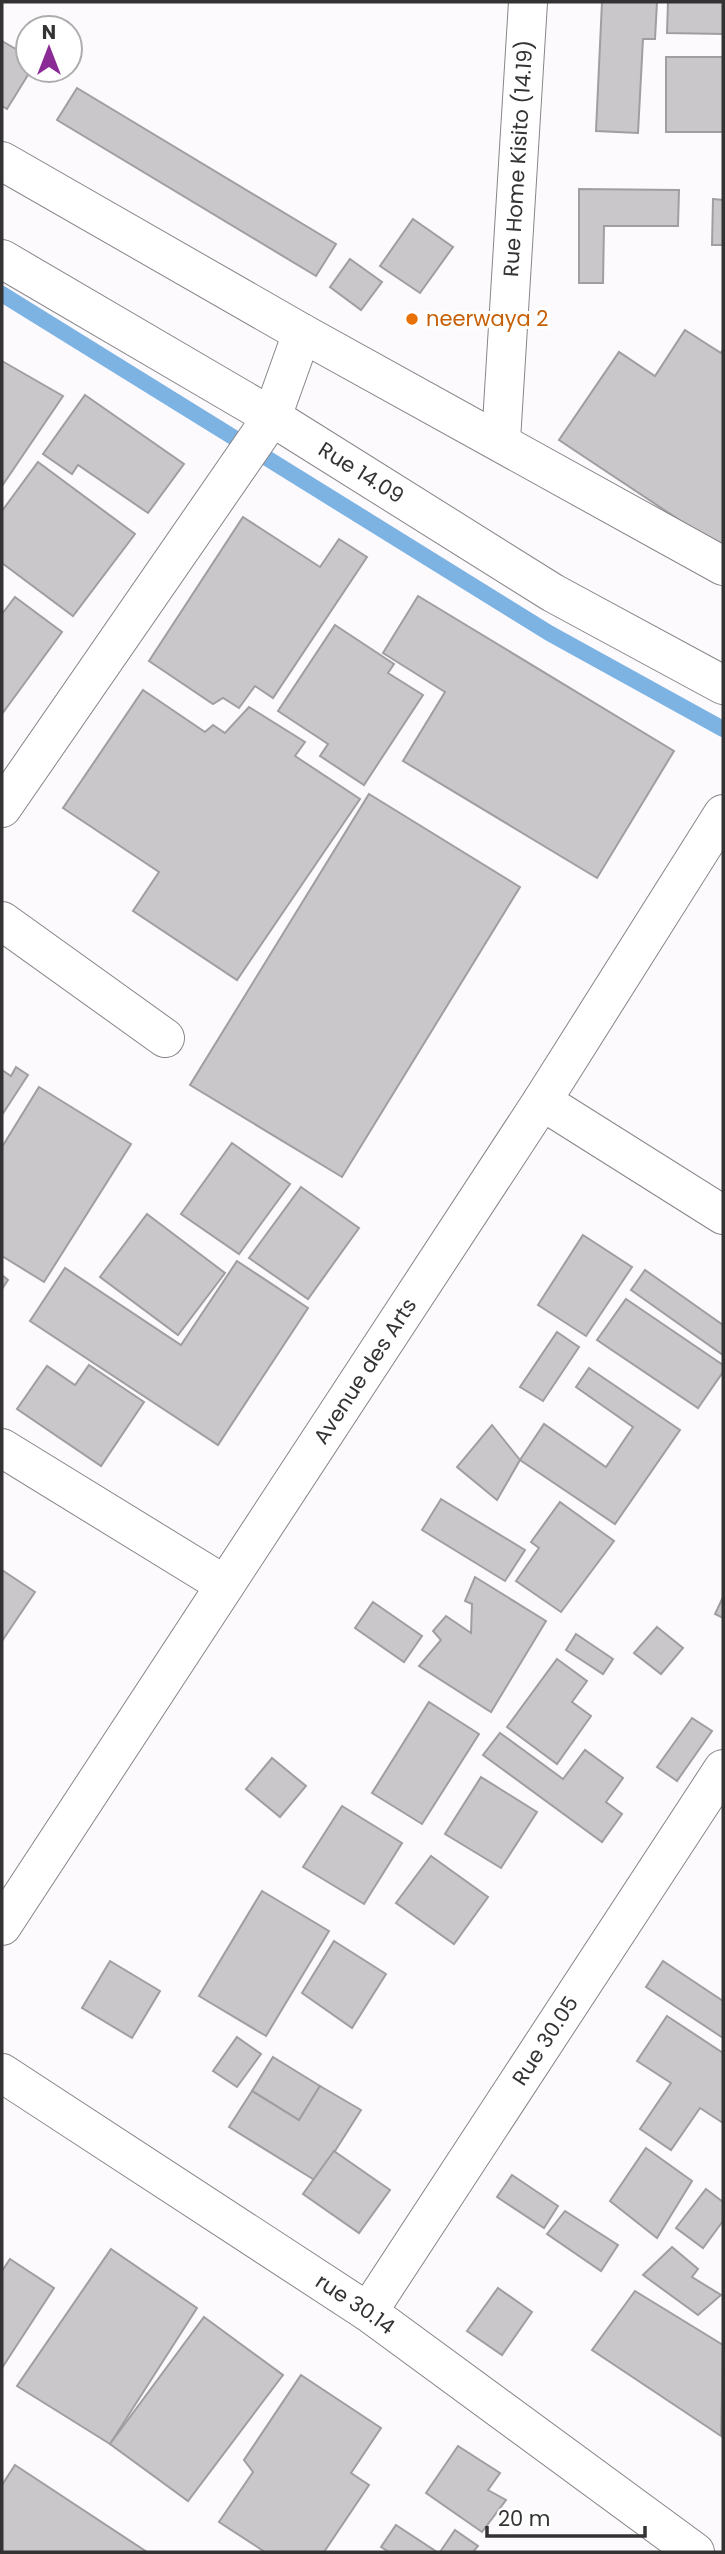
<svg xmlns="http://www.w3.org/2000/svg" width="725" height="2554" font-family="Poppins,sans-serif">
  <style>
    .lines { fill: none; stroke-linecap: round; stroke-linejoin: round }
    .stream { stroke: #7db3e3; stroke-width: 16 }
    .building { fill: #cac7ca; stroke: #a09ea0; stroke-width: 2 }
    .minor-casing { stroke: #888588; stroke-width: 40 }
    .minor { stroke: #fff; stroke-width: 38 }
    .food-dot { fill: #e8710a; stroke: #fff; stroke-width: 2.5 }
    .labels { text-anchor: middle; stroke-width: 6; stroke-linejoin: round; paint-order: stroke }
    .street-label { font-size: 21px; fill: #343334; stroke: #fff }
    .food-label { font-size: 21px; fill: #c56008; stroke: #fff; text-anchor: start }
  </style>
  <rect width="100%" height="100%" fill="#fcfafd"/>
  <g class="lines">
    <polyline class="stream" points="2,294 549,633 723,729"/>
  </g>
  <g class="building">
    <polygon points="602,2 657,2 655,39 643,39 638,133 596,131"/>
    <polygon points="668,2 723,2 723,34 667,33"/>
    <polygon points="2,41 28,56 28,70 31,70 7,109 2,106"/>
    <rect x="666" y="57" width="57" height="75"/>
    <polygon points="77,88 336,244 316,276 57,120"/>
    <polygon points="579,189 679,190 678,226 604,226 603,283 579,283"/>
    <polygon points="713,199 723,200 723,245 712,245"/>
    <polygon points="413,219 453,247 420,293 380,266"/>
    <polygon points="350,259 382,282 361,310 330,287"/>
    <polygon points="685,330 721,353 723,349 723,549 559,440 619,352 655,376"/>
    <polygon points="2,361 63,396 2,486"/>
    <polygon points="85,395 184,464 148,513 78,465 72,474 43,454"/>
    <polygon points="38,462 135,534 73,616 2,563 2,511"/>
    <polygon points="243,517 320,567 339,539 367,557 273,698 255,686 239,708 223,698 213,704 149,661"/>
    <polygon points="418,596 674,751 597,878 403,761 445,692 383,653"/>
    <polygon points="15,597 62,632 2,714 2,614"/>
    <polygon points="335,625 394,664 388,673 423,695 364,785 320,756 328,744 278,711"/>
    <polygon points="143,690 205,732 213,725 225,733 249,707 305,742 295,756 360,799 237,980 133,911 159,872 63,808"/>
    <polygon points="369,794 520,887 342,1177 190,1085"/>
    <polygon points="16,1067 28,1075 2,1115 2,1070 11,1076"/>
    <polygon points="39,1087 131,1144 44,1282 2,1256 2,1147"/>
    <polygon points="232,1143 290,1184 239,1254 181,1214"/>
    <polygon points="301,1187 359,1228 308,1299 249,1258"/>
    <polygon points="147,1214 225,1273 178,1335 100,1277"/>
    <polygon points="583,1235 632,1267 586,1336 538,1305"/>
    <polygon points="237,1261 308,1308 218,1445 30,1321 65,1268 181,1345"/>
    <polygon points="645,1270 723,1325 723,1355 631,1290"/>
    <polygon points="2,1275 8,1280 2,1289"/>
    <polygon points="626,1299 723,1365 723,1372 698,1408 597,1340"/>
    <polygon points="557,1332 579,1347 543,1401 520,1387"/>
    <polygon points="89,1365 144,1402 101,1466 17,1409 47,1366 75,1385"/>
    <polygon points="589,1368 680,1430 615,1524 520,1460 544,1424 606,1467 633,1427 576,1387"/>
    <polygon points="492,1425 520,1460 497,1500 457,1467"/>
    <polygon points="441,1499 525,1550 505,1581 422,1530"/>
    <polygon points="560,1502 614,1541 561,1612 516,1581 539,1548 531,1542"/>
    <polygon points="2,1570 35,1592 2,1641"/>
    <polygon points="475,1577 546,1621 491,1712 419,1666 441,1640 433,1631 446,1616 471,1633 472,1604 465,1601"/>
    <polygon points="723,1597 723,1618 715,1614"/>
    <polygon points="373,1602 422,1636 404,1662 355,1628"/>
    <polygon points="657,1627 683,1648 661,1674 634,1653"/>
    <polygon points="576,1634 613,1659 603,1674 566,1650"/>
    <polygon points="557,1659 587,1681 572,1702 591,1716 557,1764 507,1727"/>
    <polygon points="429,1702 479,1734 422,1824 372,1793"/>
    <polygon points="692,1718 712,1731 677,1781 657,1767"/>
    <polygon points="500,1733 563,1779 585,1750 623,1778 606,1802 622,1814 602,1842 483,1755"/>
    <polygon points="272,1758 306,1786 280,1817 246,1789"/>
    <polygon points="481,1777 537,1812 501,1868 445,1834"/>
    <polygon points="342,1806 402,1843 364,1904 303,1867"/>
    <polygon points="431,1856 488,1897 454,1944 396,1903"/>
    <polygon points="262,1891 329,1931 266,2036 199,1996"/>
    <polygon points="334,1941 386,1974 352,2028 302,1993"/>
    <polygon points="110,1961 160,1991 132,2038 82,2008"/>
    <polygon points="663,1961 723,2001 723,2038 646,1987"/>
    <polygon points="667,2016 723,2053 723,2123 700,2108 671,2150 640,2129 671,2083 637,2061"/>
    <polygon points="237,2037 261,2054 237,2087 213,2071"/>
    <polygon points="273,2057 320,2086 299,2120 252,2091"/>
    <polygon points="320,2086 361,2110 316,2181 229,2127 252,2091 299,2120"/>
    <polygon points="646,2148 692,2181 657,2238 610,2201"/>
    <polygon points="334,2151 390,2190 359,2233 303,2194"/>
    <polygon points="512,2175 558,2206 544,2228 497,2197"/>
    <polygon points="706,2189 723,2202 723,2221 703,2248 676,2228"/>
    <polygon points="565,2211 618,2245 601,2271 547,2234"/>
    <polygon points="672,2247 698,2269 692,2277 721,2295 698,2315 643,2275"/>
    <polygon points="111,2249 197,2308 110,2444 17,2386"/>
    <polygon points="10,2259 54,2288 2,2368 2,2271"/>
    <polygon points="498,2288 532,2312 502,2355 467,2331"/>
    <polygon points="635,2291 723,2345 721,2436 592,2350"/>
    <polygon points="204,2317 283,2375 188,2501 110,2444"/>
    <polygon points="301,2375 381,2428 351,2473 369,2485 324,2552 265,2552 219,2522 253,2472 244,2460"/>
    <polygon points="458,2446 500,2473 488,2490 506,2500 482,2532 426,2493"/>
    <polygon points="15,2465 147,2552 2,2552 2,2485"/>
    <polygon points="396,2525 437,2552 389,2552 381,2547"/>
    <polygon points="455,2530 478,2546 473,2552 440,2552"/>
  </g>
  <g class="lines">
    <g class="minor-casing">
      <g id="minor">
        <polyline points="2,161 302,333 723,566"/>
        <path id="s1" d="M2 259 272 417 553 593 723 685"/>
        <path id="s2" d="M501 440 528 2"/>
        <polyline points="2,808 272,417 302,333"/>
        <polyline points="2,921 165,1038"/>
        <polyline points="542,1101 723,1215"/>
        <polyline points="2,1448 225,1585"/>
        <path id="s3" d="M2 1926 542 1101 723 814"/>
        <path id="s4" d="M2 2073 368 2312 695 2552"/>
        <path id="s5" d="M368 2312 723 1769"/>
      </g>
    </g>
    <use href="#minor" class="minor"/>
  </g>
  <circle class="food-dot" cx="412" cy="319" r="7"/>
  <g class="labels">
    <g class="street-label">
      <text dy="7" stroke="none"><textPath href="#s2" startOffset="282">Rue Home Kisito (14.19)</textPath></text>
      <text dy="7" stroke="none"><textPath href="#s1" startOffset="418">Rue 14.09</textPath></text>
      <text dy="7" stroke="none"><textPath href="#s3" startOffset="663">Avenue des Arts</textPath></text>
      <text dy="7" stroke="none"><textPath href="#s5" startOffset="324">Rue 30.05</textPath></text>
      <text dy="7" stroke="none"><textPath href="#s4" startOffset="422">rue 30.14</textPath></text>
    </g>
    <g class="food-label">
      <text x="426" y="326">neerwaya 2</text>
    </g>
  </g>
  <rect width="725" height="2554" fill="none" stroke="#343334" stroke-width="7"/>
  <g transform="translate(49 49)"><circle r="33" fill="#ffffff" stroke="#aeadae" stroke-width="2"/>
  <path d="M0-5L12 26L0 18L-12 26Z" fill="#8b2c96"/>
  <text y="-10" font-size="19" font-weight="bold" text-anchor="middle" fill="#343334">N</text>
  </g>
  <path d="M487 2526v10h158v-10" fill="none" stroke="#343334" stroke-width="3.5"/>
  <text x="498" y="2526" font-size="21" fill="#343334" stroke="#ffffff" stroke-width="5" paint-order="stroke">20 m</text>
</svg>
